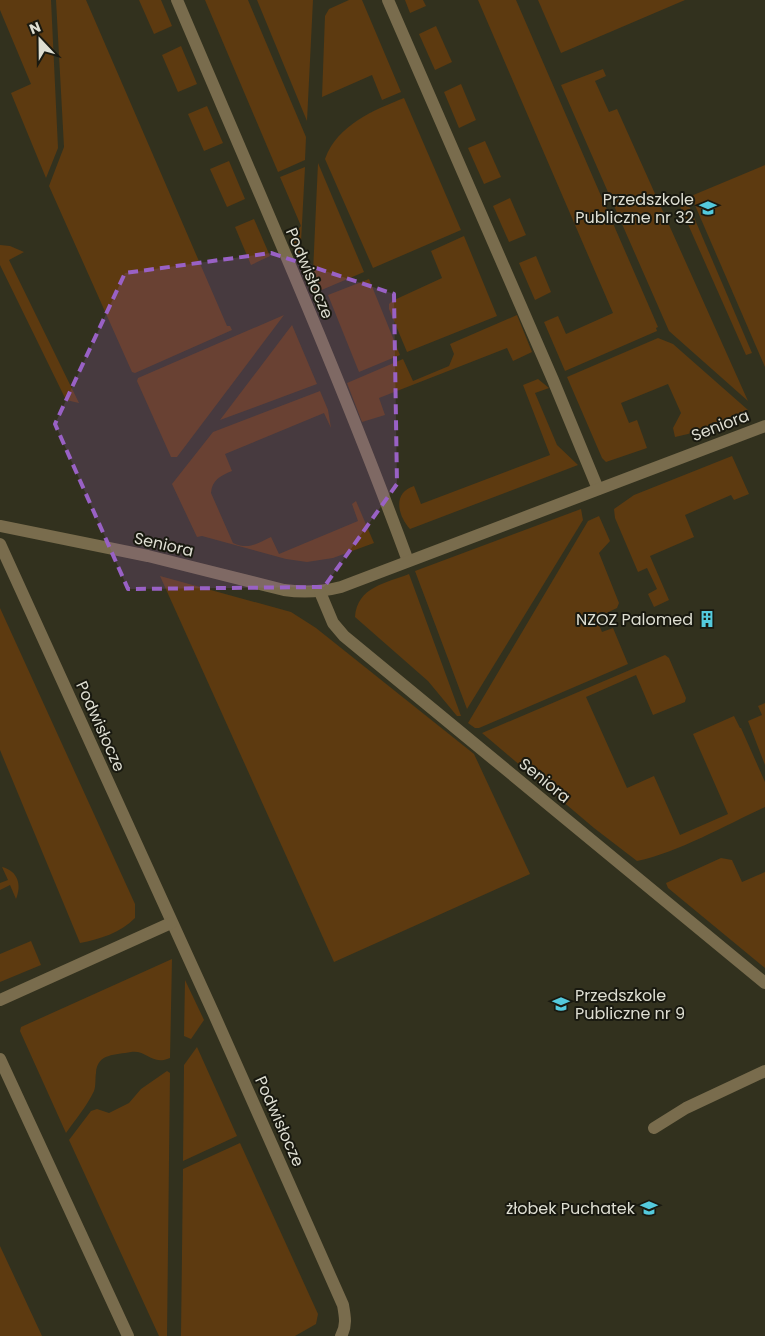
<svg xmlns="http://www.w3.org/2000/svg" width="765" height="1336" font-family="Poppins,sans-serif">
  <style>
    .green { fill: #5d3a10 }
    .lines { fill: none; stroke-linecap: round; stroke-linejoin: round }
    .minor { stroke: #796c4d; stroke-width: 12 }
    .marked { fill: #9961c5; fill-opacity: 0.2; stroke: #9961c5; stroke-width: 4; stroke-dasharray: 10 6; stroke-linejoin: round }
    .labels { text-anchor: middle; stroke-width: 4; stroke-linejoin: round; paint-order: stroke }
    .poi-label { font-size: 16px; fill: #deded2; stroke: #191910; text-anchor: end }
    .street-label { font-size: 16px; fill: #deded2; stroke: #191910 }
  </style>
  <rect width="100%" height="100%" fill="#32311e"/>
  <g class="green">
    <polygon points="0,0 51,0 58,148 46,178 11,93 31,84 0,10"/>
    <polygon points="56,0 86,0 227,326 230,326 232,330 135,373 132,372 49,186 64,147"/>
    <polygon points="139,0 161,0 172,26 154,34"/>
    <polygon points="205,0 248,0 306,137 305,160 278,172"/>
    <polygon points="257,0 313,0 307,121"/>
    <polygon points="349,0 362,0 401,92 382,100 372,75 322,97 325,16 329,9"/>
    <polygon points="405,0 423,0 426,6 410,13"/>
    <polygon points="478,0 516,0 658,327 656,328 657,331 565,371 544,322 558,316 566,334 613,313"/>
    <polygon points="538,0 685,0 561,53"/>
    <polygon points="436,26 452,62 435,70 419,34"/>
    <polygon points="181,46 197,84 178,92 162,55"/>
    <polygon points="603,69 606,76 595,81 609,112 617,109 748,401 669,331 561,85"/>
    <polygon points="461,84 476,120 459,128 444,92"/>
    <path d="M404 98 461 230 373 268 325 159C337 125 374 110 404 98Z"/>
    <polygon points="207,106 223,143 204,151 188,114"/>
    <polygon points="485,141 501,177 484,184 468,148"/>
    <polygon points="229,161 245,199 227,207 210,169"/>
    <polygon points="318,163 364,272 312,294"/>
    <polygon points="765,165 765,367 691,196"/>
    <polygon points="305,167 300,261 290,238 301,226 280,177"/>
    <polygon points="510,198 526,235 509,242 493,206"/>
    <polygon points="687,201 752,353 746,355 679,204"/>
    <polygon points="254,219 270,256 251,265 235,227"/>
    <polygon points="464,236 497,316 407,352 389,309 389,304 392,301 442,278 431,251"/>
    <polygon points="0,245 10,246 24,252 9,260 79,403 66,400 0,265"/>
    <polygon points="536,256 551,292 535,300 519,263"/>
    <polygon points="369,279 400,355 359,372 328,295"/>
    <polygon points="284,315 177,457 171,457 137,381 138,378"/>
    <polygon points="517,315 532,352 513,361 507,348 379,398 385,415 362,422 347,383 403,359 413,381 449,366 454,354 450,344"/>
    <polygon points="292,325 317,384 220,420"/>
    <polygon points="658,338 673,344 748,410 688,434 675,437 673,428 681,413 668,384 621,403 629,423 637,420 647,448 606,462 602,458 567,377"/>
    <path d="M538 379 549 388 535 393 557 445 578 465 410 529C398 516 392 493 414 486L421 504 550 455 523 385Z"/>
    <path d="M320 391 328 410 331 428 324 413 225 454 232 471C220 476 212 480 211 493L233 543C249 550 256 544 271 537L279 554 358 521 352 504 356 501 374 543 333 558 307 562 286 559 202 536 197 537 172 484 213 432Z"/>
    <polygon points="732,456 749,494 734,500 731,495 685,515 694,537 650,556 669,600 654,607 648,594 657,589 647,568 638,572 615,518 614,509 634,495"/>
    <polygon points="581,509 583,520 467,709 415,571"/>
    <polygon points="599,516 610,541 599,553 619,603 617,608 596,618 602,632 613,628 628,664 479,728 475,728 468,723 588,521"/>
    <path d="M409 574 461 716H457L428 681 355 617C357 587 386 583 409 574Z"/>
    <polygon points="160,576 291,612 316,628 474,754 530,874 334,962"/>
    <path d="M0 608 135 904V918C120 933 100 939 80 943L0 750Z"/>
    <path d="M665 655 669 658 686 698 685 702 653 715 636 675 586 697 627 788 654 776 680 835 728 814 693 734 734 716 740 728H741L765 782V807C726 825 679 852 637 861L594 828 482 733Z"/>
    <polygon points="765,703 765,765 748,721 762,715 758,706"/>
    <polygon points="721,858 732,860 742,882 765,872 765,968 668,888 666,883"/>
    <path d="M2 867C18 871 22 885 16 899L10 885 0 890V883L8 880Z"/>
    <polygon points="31,941 41,965 0,982 0,954"/>
    <path d="M172 959 170 1058C151 1066 148 1050 131 1052 116 1055 97 1053 96 1073 95 1079 96 1086 94 1091 87 1106 75 1120 66 1133L20 1031 21 1027Z"/>
    <polygon points="185,980 204,1020 191,1039 184,1036"/>
    <polygon points="197,1047 237,1136 183,1161 184,1065"/>
    <polygon points="167,1071 170,1073 167,1336 159,1336 69,1140 91,1111 97,1109 109,1113 129,1103 141,1089"/>
    <polygon points="240,1143 318,1314 316,1324 295,1336 181,1336 183,1169"/>
    <polygon points="0,1246 42,1336 0,1336"/>
  </g>
  <g class="lines">
    <g class="minor">
      <path d="M177 0C256 186 338 371 408 561"/>
      <polyline points="388,0 553,380 598,489"/>
      <path d="M0 526 148 556 284 590C304 593 321 592 341 587L765 426"/>
      <path d="M0 544 213 1012 343 1305C345 1316 347 1326 341 1336"/>
      <polyline points="320,592 333,623 344,636 765,983"/>
      <polyline points="0,1000 171,923"/>
      <polyline points="0,1059 128,1336"/>
      <polyline points="654,1128 686,1108 765,1071"/>
    </g>
  </g>
  <path class="marked" d="M271 253 394 294 397 484 324 587 128 589 55 424 125 273Z"/>
  <defs>
    <g id="school-bare" transform="scale(1.35)"><path d="M0-5L7-2L0 1L-7-2ZM-4 1L0 2.5L4 1V4Q0 6-4 4Z" fill="#54cadd" stroke="#191910" stroke-width="2.5" paint-order="stroke"/></g>
    <g id="building-bare" transform="scale(1.35)"><path d="M-4-6H4V6H1V3H-1V6H-4ZM-2.5-4.3h1.7v1.8h-1.7ZM.8-4.3h1.7v1.8H.8ZM-2.5-1h1.7V.8h-1.7ZM.8-1h1.7V.8H.8Z" fill="#54cadd" stroke="#191910" stroke-width="2.5" paint-order="stroke"/></g>
  </defs>
  <g fill-rule="evenodd">
    <use href="#school-bare" x="708" y="208"/>
    <use href="#building-bare" x="707" y="619"/>
    <use href="#school-bare" x="561" y="1004"/>
    <use href="#school-bare" x="649" y="1208"/>
  </g>
  <g class="labels">
    <g class="poi-label">
      <text x="694" y="205">Przedszkole<tspan x="694" dy="18">Publiczne nr 32</tspan></text>
      <text x="693" y="625">NZOZ Palomed</text>
      <text x="575" y="1001" text-anchor="start">Przedszkole<tspan x="575" dy="18">Publiczne nr 9</tspan></text>
      <text x="635" y="1214">żłobek Puchatek</text>
    </g>
    <g class="street-label">
      <text transform="translate(310 273) rotate(67)" y="6">Podwisłocze</text>
      <text transform="translate(720 425) rotate(-21)" y="6">Seniora</text>
      <text transform="translate(164 544) rotate(13)" y="6">Seniora</text>
      <text transform="translate(101 726) rotate(66)" y="6">Podwisłocze</text>
      <text transform="translate(545 780) rotate(39)" y="6">Seniora</text>
      <text transform="translate(280 1121) rotate(66)" y="6">Podwisłocze</text>
    </g>
  </g>
  <g transform="translate(40 40) rotate(338)" stroke="#191910" stroke-width="4" paint-order="stroke">
  <path d="M0-4L9 19L0 12L-9 19Z" fill="#deded2"/>
  <text y="-8" font-size="14" font-weight="bold" text-anchor="middle" fill="#deded2">N</text>
  </g>
</svg>
